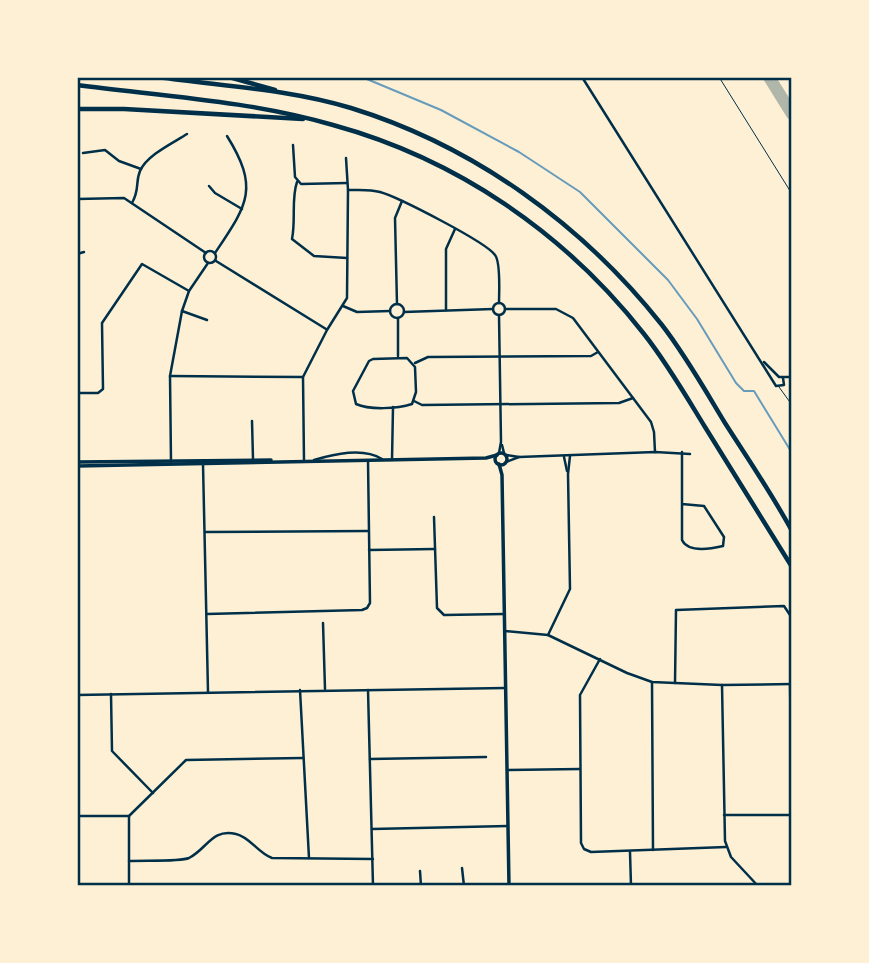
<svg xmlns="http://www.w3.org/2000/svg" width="869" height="963" font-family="'IBM Plex Sans',sans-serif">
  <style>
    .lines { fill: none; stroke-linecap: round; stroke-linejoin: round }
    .stream { stroke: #669bbc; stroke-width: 2 }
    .taxiway { stroke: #b1b6ab; stroke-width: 12 }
    .service { stroke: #003049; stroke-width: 1 }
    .minor { stroke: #003049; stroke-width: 2.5 }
    .tertiary { stroke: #003049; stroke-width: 3.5 }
    .motorway { stroke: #003049; stroke-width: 4.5 }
    .neatline { fill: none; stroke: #003049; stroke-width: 2.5 }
  </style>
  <rect width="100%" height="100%" fill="#fdf0d5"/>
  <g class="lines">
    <polyline class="stream" points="362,77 441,110 519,152 580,192 668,280 697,319 736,383 744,391 754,391 792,453"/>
    <polyline class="taxiway" points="769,77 792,114"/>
    <g class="service">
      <polyline points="719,77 792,194"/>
      <polyline points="779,387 792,405"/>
    </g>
    <g class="minor">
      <polyline points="582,77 776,386 784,385 783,378"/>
      <polyline points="293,145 295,177 301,184 347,183"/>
      <polyline points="83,153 105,150 119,161 141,169"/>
      <path d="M297 182C291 199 296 220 292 239L314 256 347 258"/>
      <polyline points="209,186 215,193 242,209"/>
      <path d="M348 190C359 190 370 189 380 192 398 197 486 242 495 255 501 262 499 293 499 303"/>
      <polyline points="77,199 124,198 206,253"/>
      <path d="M132 203C140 189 135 183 140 171 147 155 173 143 187 134"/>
      <circle cx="210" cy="257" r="6"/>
      <path d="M215 253C247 205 260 189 227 136"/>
      <polyline points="77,254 84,252"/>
      <polyline points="216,261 326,329"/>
      <circle cx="499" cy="309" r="6"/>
      <polyline points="397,304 395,218 402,201"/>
      <circle cx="397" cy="311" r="7"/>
      <polyline points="343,306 357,312 390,311"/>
      <polyline points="505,309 556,309 573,318 651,422 654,432 655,452"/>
      <polyline points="446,310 446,249 455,229"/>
      <polyline points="182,311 207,320"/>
      <polyline points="404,312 493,309"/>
      <polyline points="398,318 398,356"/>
      <path d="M407 358 415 367 416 392 412 404C397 409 369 410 356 404L353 391 369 361 373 359Z"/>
      <polyline points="764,362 779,377 791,377"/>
      <polyline points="415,363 428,357 591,356 598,352"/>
      <polyline points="170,376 303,377"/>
      <polyline points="77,393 98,393 103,389 102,323 142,264 189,291"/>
      <polyline points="414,401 422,405 619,403 633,398"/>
      <polyline points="252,421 253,459"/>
      <polyline points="502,445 504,453"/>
      <path d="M682 452V540C688 553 710 549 723 546L724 537 704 506 682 504"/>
      <polyline points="499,453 501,442 499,315"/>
      <polyline points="506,455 519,457 655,452 690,454"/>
      <polyline points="564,457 567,471"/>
      <path d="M314 460C334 454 363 447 382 459"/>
      <polyline points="392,460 393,407"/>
      <polyline points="304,461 303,377 327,330 347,298 348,190 346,158"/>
      <polyline points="171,462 170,376 182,311 189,291 208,263"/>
      <polyline points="506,462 519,457"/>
      <polyline points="203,464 208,692"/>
      <polyline points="434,517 437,608 444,615 504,614"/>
      <polyline points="205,532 368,531"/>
      <polyline points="369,550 435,549"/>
      <polyline points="207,614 362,610 367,608 370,603 368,461"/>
      <polyline points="323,623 325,689"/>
      <polyline points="505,631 548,635 627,673 652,682 722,685 792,684"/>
      <polyline points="548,635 570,589 568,474 570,456"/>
      <polyline points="600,659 580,695 581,843 584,849 591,852 726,847"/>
      <polyline points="652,682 653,850"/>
      <polyline points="675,683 676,610 784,606 792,618"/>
      <polyline points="790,684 792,815"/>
      <polyline points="722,685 725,841 731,857 758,886"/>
      <polyline points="300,690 309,858"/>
      <polyline points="368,690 373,886"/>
      <polyline points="111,694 112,751 153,793"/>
      <polyline points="77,695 505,688"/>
      <polyline points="370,759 486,757"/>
      <polyline points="507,770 580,769"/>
      <polyline points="724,815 791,815"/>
      <polyline points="77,816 129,816 186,760 303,758"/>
      <polyline points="372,829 508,826"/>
      <polyline points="630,852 631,886"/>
      <path d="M129 861C141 860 180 862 189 858 207 849 212 828 236 834 250 837 258 853 272 858L373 859"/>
      <polyline points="462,868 464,886"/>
      <polyline points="420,871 421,886"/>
      <polyline points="129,886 129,816"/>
    </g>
    <g class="tertiary">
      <circle cx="501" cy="459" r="6"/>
      <polyline points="77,462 271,460"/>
      <polyline points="499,464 502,475 509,886"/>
      <polyline points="77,466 486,458 497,455"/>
    </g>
    <g class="motorway">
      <path d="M158 77C221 86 289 89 351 108 474 146 582 224 662 325 686 356 705 390 725 423 748 459 772 494 792 531"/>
      <polyline points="229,77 275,90"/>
      <path d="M77 85C162 96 251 101 333 125 457 159 565 233 644 334 667 363 686 396 705 427 734 474 763 520 792 567"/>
      <polyline points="77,109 124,109 303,119"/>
    </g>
  </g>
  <rect width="869" height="963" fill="none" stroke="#fdf0d5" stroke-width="158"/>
  <rect x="79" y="79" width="711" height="805" class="neatline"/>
</svg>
